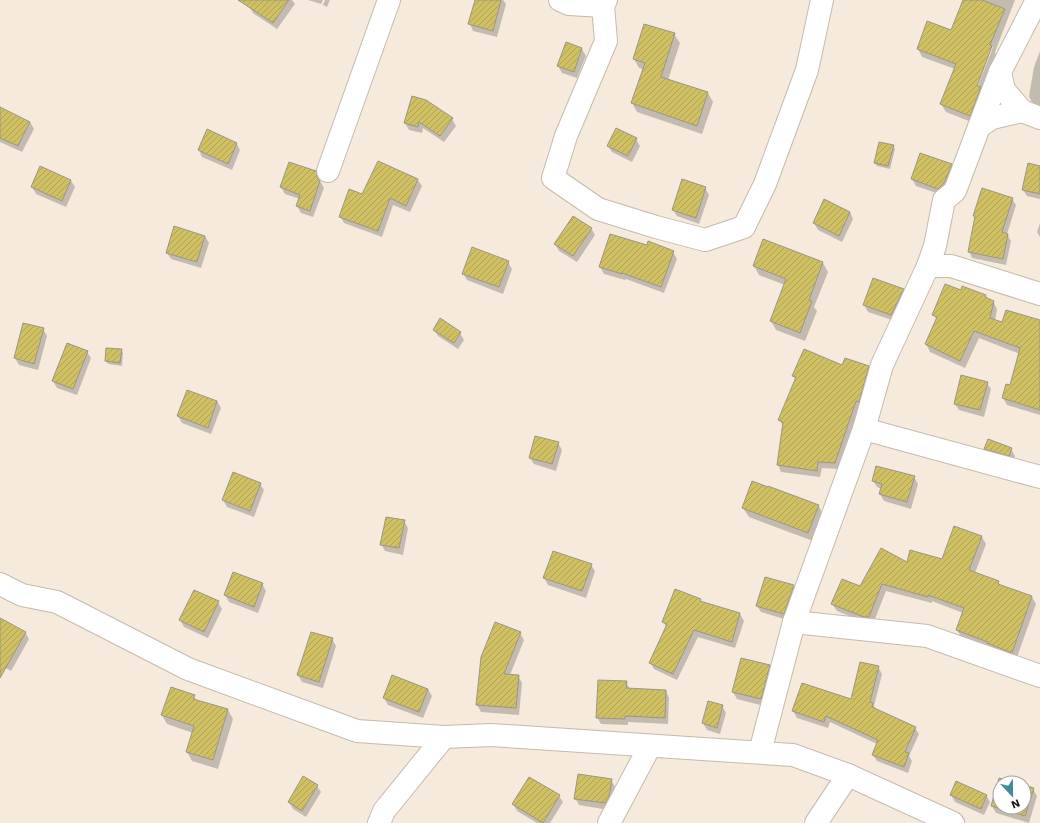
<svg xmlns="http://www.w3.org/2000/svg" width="1040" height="823" font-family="'Work Sans',sans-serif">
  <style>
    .shadow { fill: #0003; fill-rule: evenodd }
    .building { fill: url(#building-hatch); stroke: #999787 }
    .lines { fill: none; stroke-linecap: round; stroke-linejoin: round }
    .minor-casing { stroke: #c5baac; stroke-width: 24 }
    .minor { stroke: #fff; stroke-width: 22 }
  </style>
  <defs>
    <pattern id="building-hatch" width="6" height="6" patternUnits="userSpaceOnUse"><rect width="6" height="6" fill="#cfc064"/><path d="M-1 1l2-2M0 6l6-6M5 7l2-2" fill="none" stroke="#b1a456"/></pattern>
  </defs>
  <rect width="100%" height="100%" fill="#f6eadc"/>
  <g class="shadow">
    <polygon points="253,0 292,0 295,4 277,29 253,13 249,6"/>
    <polygon points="308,0 323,0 321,4"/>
    <polygon points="325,0 330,0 327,7 323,5"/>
    <polygon points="476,0 503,0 506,4 497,37 473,31 470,24"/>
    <path d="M964 0H1015L995 52 996 55 982 91 974 123 946 112 941 104 955 69 922 57 918 49 951 32ZM991 46 993 47 976 91 974 90Z"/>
    <polygon points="674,34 680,43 668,80 708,93 713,102 702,134 637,112 632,103 643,69 639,68 634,59"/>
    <polygon points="566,43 582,49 586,56 577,78 562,73 558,66"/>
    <polygon points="1040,51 1040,106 1033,105 1029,96 1034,67"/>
    <polygon points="0,108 30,122 34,129 22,152 0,142"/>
    <polygon points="452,119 456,126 444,142 423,128 422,133 409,130 405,123"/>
    <polygon points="636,139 640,146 632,162 612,152 608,146"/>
    <polygon points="237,144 240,150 232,170 202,157 199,150"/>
    <polygon points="893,146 895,149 890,169 877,166 875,163"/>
    <polygon points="921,154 951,164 955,171 942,195 916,186 912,179"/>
    <polygon points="41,167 71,181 75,187 66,207 36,194 32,187"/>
    <polygon points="1040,167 1040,199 1027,196 1023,190"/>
    <polygon points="315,172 324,188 313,217 301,213 297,206 300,199 285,194 281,187"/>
    <polygon points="418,180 422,186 410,212 393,205 382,237 344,223 340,216 363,195"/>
    <polygon points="705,188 709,195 699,224 677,216 673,210"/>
    <polygon points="1012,199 1016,205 1007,234 1011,241 1006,265 972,258 969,251 976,218 974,216"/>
    <polygon points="850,212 853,219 842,242 818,230 814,223"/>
    <polygon points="1040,223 1040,237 1037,232"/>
    <polygon points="591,228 595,235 577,262 559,251 555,244"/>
    <polygon points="205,236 209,243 201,268 171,259 167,253"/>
    <polygon points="647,246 673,252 677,259 664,293 626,279 625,280 604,274 600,267"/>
    <polygon points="508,262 512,269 503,294 467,280 463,273"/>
    <polygon points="823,263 828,272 814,307 817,311 805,341 776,330 771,321 785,285 759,275 754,266"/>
    <polygon points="903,290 907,297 895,321 868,312 864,305"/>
    <polygon points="961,291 986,296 988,299 993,301 997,309 995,321 1002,323 1040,321 1040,415 1007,405 1003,398 1011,387 1020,354 979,338 965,368 930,352 926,344 937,321 934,315"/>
    <polygon points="24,324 43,329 47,336 38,370 19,365 15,358"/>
    <polygon points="434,330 460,333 464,340 458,349 438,336"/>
    <polygon points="107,349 121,350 123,353 122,366 108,364 106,361"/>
    <polygon points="87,352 91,358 77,395 57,388 53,381"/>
    <polygon points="868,367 872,374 839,469 822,468 820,477 781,472 778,465 784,427 779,420 796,380 793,376"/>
    <polygon points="987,383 991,389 984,417 959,410 955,404"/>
    <polygon points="217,401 221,408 211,434 182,423 178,416"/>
    <polygon points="558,443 562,450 556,471 534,464 530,458"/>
    <polygon points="985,449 1011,449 1015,456 1013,462 989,455"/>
    <polygon points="233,473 260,484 264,490 254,517 227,507 223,500"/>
    <polygon points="914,477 918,484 911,509 884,501 880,494 881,489 877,487 873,481"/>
    <polygon points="769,488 818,505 823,514 813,541 749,517 743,508"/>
    <polygon points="404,521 408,528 403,555 385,551 381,544"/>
    <polygon points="982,537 986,544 975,573 998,581 1001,587 1032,597 1036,604 1016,660 961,637 957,630 963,613 932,601 932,603 886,591 873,624 869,624 837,611 832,604 860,587 908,563 942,560"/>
    <polygon points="591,565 595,571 586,598 548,585 544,578"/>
    <polygon points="262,584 266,591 258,613 229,602 225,595"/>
    <polygon points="793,586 797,593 787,620 761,612 757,606"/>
    <polygon points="700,600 701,603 740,614 744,621 735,648 698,637 677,680 654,669 650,662 667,628 663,622"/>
    <polygon points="218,602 222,609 208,638 184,627 180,620"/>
    <polygon points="25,632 29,639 11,671 0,665"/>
    <polygon points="520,633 524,640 510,675 518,676 522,683 519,715 481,712 477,705"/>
    <polygon points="332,639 336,646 323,688 302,682 298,675"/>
    <polygon points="769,666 773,673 764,706 737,699 733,692"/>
    <polygon points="878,667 882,674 874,706 877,711 915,728 919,734 909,756 912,761 908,773 877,761 873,755 877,744 830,722 828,728 797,718 793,711 852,701"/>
    <polygon points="392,676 428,689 432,696 423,718 388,705 384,698"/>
    <polygon points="626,682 630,689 666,691 669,698 668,724 628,722 628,725 601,724 597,717"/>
    <polygon points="194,696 197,701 228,710 233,719 218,769 192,761 187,752 193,733 167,724 162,715"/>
    <polygon points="722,706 726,713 720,734 707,730 703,723"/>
    <polygon points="1000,779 1013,783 1000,783 1000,807 1024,807 1024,786 1033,789 1037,796 1029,823 996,813 992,806"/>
    <polygon points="611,780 615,787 612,804 609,810 579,805 575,798"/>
    <polygon points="317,786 321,792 306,817 293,809 289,802"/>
    <polygon points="951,795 986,795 990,802 984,815 955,802"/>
    <polygon points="559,796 563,802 550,823 537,823 517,811 513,804"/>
  </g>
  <g class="building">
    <polygon points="238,0 289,0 273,23"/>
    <polygon points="475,0 501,0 493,31 468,24"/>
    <polygon points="963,0 982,0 1005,9 990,45 992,46 977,86 981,87 970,116 940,104 956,64 917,49 927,21 951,30"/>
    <polygon points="644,24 675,33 661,77 708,92 697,126 631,103 645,63 633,59"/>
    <polygon points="566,42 582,48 574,72 557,66"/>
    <polygon points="412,96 426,100 453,118 440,136 419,122 418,127 404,123"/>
    <polygon points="0,107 30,122 18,146 0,138"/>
    <polygon points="616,128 637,138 628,156 607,146"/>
    <polygon points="207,129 237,143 228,164 198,150"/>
    <polygon points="879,142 894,145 888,166 874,163"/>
    <polygon points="920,153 952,164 944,183 938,189 911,179"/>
    <polygon points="378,161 418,179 406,206 390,198 378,231 339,217 349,189 362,194"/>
    <polygon points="289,162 316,171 318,179 320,181 310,211 296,206 300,195 280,187"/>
    <polygon points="1028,163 1040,166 1040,194 1022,190"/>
    <polygon points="40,166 71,180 62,201 31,187"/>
    <polygon points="682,179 706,187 696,218 672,210"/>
    <polygon points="982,188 1013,198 1002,232 1008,234 1003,259 968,252 975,216 973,216"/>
    <polygon points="824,199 850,212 839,236 813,223"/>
    <polygon points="573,216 592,228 573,256 554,244"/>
    <polygon points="174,226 205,236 197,262 166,253"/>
    <polygon points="610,234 647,245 648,241 674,251 661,287 622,273 622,274 599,267"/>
    <polygon points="763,239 823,262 809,300 812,301 800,333 770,321 786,279 753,266"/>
    <polygon points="472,247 509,261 499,287 462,274"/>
    <polygon points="873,278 904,289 891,315 863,305"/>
    <polygon points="945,284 961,290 962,286 986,295 985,297 994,301 990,318 1002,322 1006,310 1040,320 1040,410 1002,398 1006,384 1010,385 1020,348 974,331 960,361 925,344 937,317 932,315"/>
    <polygon points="440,318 461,332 454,343 433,330"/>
    <polygon points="23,323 44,328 34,364 14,358"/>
    <polygon points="67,343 88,351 73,389 52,381"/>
    <polygon points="106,348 122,349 120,363 105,361"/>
    <polygon points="804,349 842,365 845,358 869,366 859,402 856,401 835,463 818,462 817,471 777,465 783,422 778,420 796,377 792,376"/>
    <polygon points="961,375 988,382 980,410 954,404"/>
    <polygon points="187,390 217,401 208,428 177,416"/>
    <polygon points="535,436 559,442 552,464 529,458"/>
    <polygon points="988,439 1012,448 1009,456 984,449"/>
    <polygon points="876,466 915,476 907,502 879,494 882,484 872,481"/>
    <polygon points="233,472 261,483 250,511 222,500"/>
    <polygon points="752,481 768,487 768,486 819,505 808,533 742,508"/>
    <polygon points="386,517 405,520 399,548 380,545"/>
    <polygon points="954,526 982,536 969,570 999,581 998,584 1032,596 1012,653 987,643 988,642 956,630 964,608 928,595 928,597 882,584 869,617 864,617 831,604 842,579 860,586 881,548 907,562 910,550 942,559"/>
    <polygon points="553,551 592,564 582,591 543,578"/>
    <polygon points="233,572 263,583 254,607 224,595"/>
    <polygon points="765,577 794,585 784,614 756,606"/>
    <polygon points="675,589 701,599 700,601 740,613 732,642 694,630 673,674 649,663 667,624 662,622"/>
    <polygon points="194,590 219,601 204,632 179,620"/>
    <polygon points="0,618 26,632 0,678"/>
    <polygon points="495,622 521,632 504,674 519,675 516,708 476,705 481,657"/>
    <polygon points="311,632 333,638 319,682 297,675"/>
    <polygon points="741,658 770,665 761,699 732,692"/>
    <polygon points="860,662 879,666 870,702 873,703 872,707 916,727 905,752 909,753 904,767 872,755 878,740 826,716 824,722 792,711 802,683 851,699"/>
    <polygon points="392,675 428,689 419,712 383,698"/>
    <polygon points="598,680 627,681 626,688 666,690 665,718 625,716 625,719 596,718"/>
    <polygon points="171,687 195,695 193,699 228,709 213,760 186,752 194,726 161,715"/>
    <polygon points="708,701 723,705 717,728 702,723"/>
    <polygon points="578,774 612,779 609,797 605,803 574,799"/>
    <polygon points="303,776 318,785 302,811 288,802"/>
    <polygon points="529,777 560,795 543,823 512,804"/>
    <polygon points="999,778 1016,783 1000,783 1000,807 1024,807 1024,785 1034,788 1025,816 991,806"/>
    <polygon points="956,781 987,795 981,809 950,795"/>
  </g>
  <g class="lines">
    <g class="minor-casing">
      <g id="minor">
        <polyline points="560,0 569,4 603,6 606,0"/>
        <polyline points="1037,0 1000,72 1004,90 1022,111 1040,118"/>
        <polyline points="603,6 606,41 566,136 553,178 598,209 656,227 705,240 744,227 765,184 807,70 822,0"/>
        <polyline points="979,127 1000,72"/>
        <polyline points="328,171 389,0"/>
        <polyline points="928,266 951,266 1040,294"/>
        <polyline points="864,429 1040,477"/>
        <polyline points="0,584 22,595 57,602 188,669 357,731 444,737 491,735 793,755 848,775 953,823"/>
        <polyline points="794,622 927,636 1040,676"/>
        <polyline points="760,752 794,622 864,429 882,365 928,266 935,246 944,200 955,191 979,127 992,118 1022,111"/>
        <polyline points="379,823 384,811 444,737"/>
        <polyline points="609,823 650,746"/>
        <polyline points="816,823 848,775"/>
      </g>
    </g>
    <use href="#minor" class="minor"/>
  </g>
  <g transform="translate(1012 795) rotate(158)"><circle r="19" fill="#ffffff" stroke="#a2a19f"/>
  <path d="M0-3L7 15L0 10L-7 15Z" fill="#448a94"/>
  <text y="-6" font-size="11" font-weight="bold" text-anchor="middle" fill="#17140f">N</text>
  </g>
</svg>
